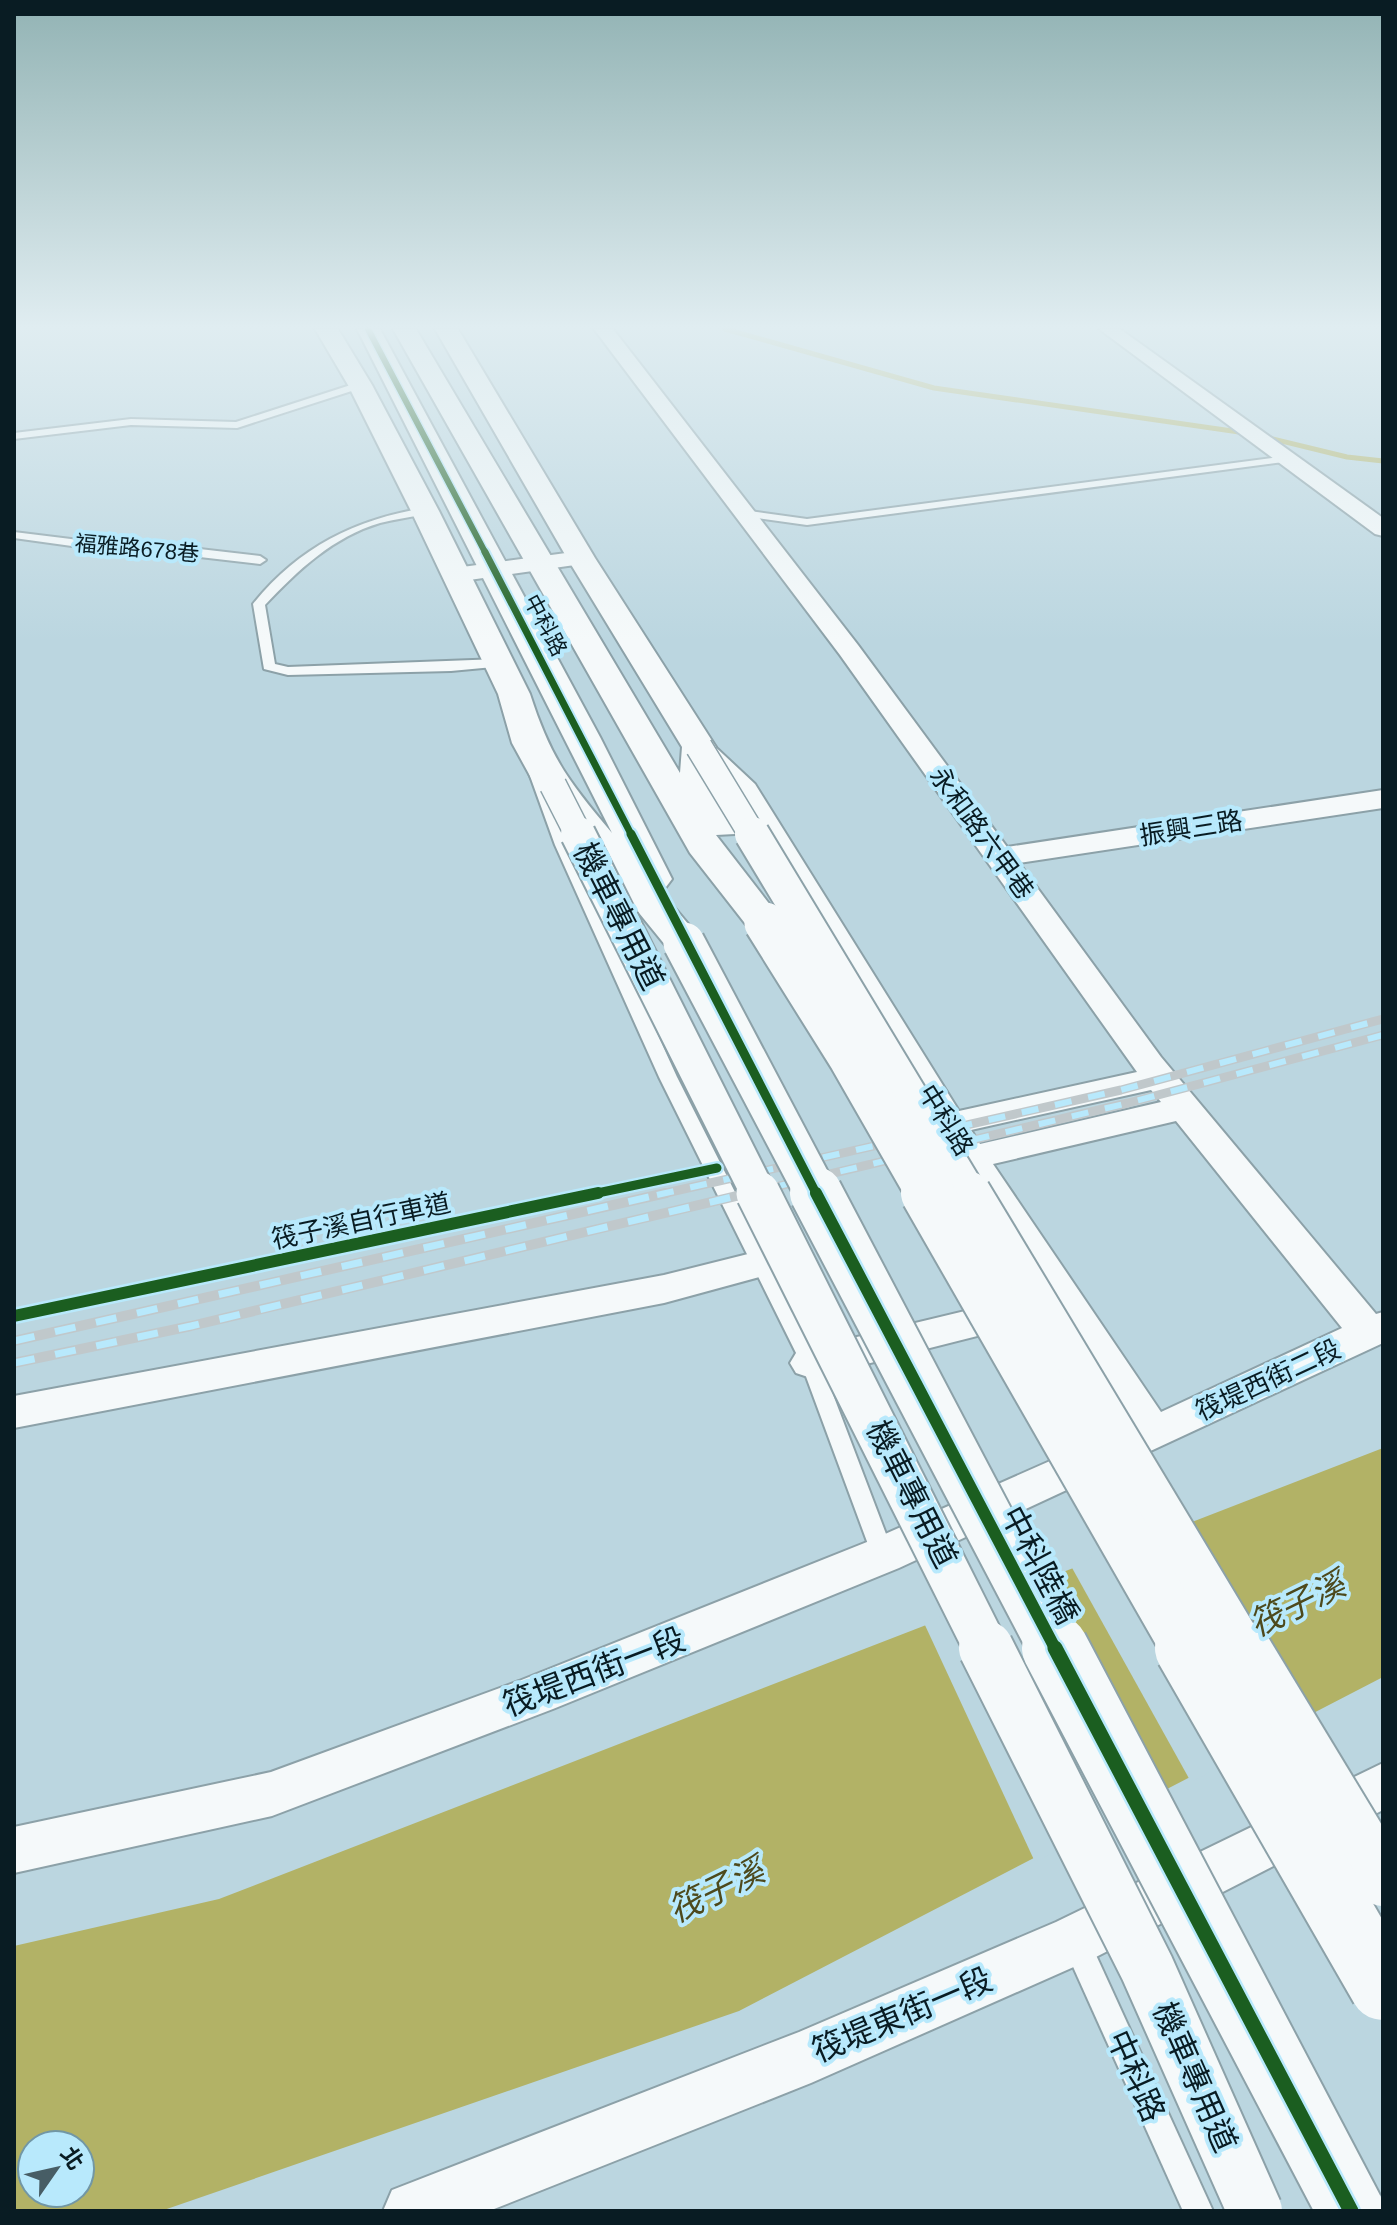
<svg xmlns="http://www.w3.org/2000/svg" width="1397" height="2225" font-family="Arial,'Noto Sans TC',sans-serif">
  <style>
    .water { fill: #b2b266; fill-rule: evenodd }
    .pier { fill: #bbd6e0 }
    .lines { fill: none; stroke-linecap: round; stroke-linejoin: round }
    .stream { stroke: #b2b266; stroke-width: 5 }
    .service-casing { stroke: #8ca1a8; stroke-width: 4 }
    .minor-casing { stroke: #8ca1a8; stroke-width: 4 }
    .tertiary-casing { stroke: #8ca1a8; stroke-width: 4 }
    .service { fill: #f5f9fa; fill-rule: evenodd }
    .minor { fill: #f5f9fa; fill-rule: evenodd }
    .tertiary { fill: #f5f9fa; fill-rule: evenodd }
    .rail-far1-casing { stroke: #c0c8cb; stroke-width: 9 }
    .rail-casing { stroke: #c0c8cb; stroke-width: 10 }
    .rail-far1 { stroke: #b8e9fc; stroke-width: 6; stroke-dasharray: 17; stroke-linecap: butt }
    .rail { stroke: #b8e9fc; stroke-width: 7; stroke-dasharray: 21; stroke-linecap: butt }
    .minor-bridge-far3-casing { stroke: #8ca1a8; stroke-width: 29; stroke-linecap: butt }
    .minor-bridge-far2-casing { stroke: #8ca1a8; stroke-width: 38; stroke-linecap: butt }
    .minor-bridge-far1-casing { stroke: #8ca1a8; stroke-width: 47; stroke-linecap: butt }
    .minor-bridge-casing { stroke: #8ca1a8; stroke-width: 58; stroke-linecap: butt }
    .tertiary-bridge-far2-casing { stroke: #8ca1a8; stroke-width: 45; stroke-linecap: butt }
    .tertiary-bridge-far1-casing { stroke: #8ca1a8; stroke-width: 56; stroke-linecap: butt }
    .tertiary-bridge-casing { stroke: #8ca1a8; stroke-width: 70; stroke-linecap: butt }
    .minor-bridge-far3 { stroke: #f5f9fa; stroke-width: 26 }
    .minor-bridge-far2 { stroke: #f5f9fa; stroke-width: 34 }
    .minor-bridge-far1 { stroke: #f5f9fa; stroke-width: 43 }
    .minor-bridge { stroke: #f5f9fa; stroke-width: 54 }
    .tertiary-bridge-far2 { stroke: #f5f9fa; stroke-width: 41 }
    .tertiary-bridge-far1 { stroke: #f5f9fa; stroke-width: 52 }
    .tertiary-bridge { stroke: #f5f9fa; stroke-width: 66 }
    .cycleway-far4-casing { stroke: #b8e9fc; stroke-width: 9 }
    .cycleway-far3-casing { stroke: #b8e9fc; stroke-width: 11 }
    .cycleway-far2-casing { stroke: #b8e9fc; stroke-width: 14 }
    .cycleway-far1-casing { stroke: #b8e9fc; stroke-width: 17 }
    .cycleway-casing { stroke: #b8e9fc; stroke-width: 20 }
    .cycleway-far4 { stroke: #1b5e20; stroke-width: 6 }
    .cycleway-far3 { stroke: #1b5e20; stroke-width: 7 }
    .cycleway-far2 { stroke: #1b5e20; stroke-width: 9 }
    .cycleway-far1 { stroke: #1b5e20; stroke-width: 12 }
    .cycleway { stroke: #1b5e20; stroke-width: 15 }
    .labels { text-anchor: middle; stroke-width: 8; stroke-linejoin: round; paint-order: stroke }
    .far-street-label { font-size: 22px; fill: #091c23; stroke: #b8e9fc }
    .street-label { font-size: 26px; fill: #091c23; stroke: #b8e9fc }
    .near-street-label { font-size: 32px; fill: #091c23; stroke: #b8e9fc }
    .near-water-label { font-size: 34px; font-style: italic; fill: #4d491c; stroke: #b8e9fc }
  </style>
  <rect width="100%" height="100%" fill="#bbd6e0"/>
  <path class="water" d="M1383 1448V1677L739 2011 161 2211H14V1946L219 1899ZM32 2145H80V2193H32Z"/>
  <g class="pier">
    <polygon points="1188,1520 1311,1719 1191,1782 1071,1566"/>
    <polygon points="1047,1575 1165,1795 1035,1862 924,1623"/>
  </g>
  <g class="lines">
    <g class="stream">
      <polyline points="725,329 934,388 1246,433"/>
      <polyline points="1265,437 1347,457 1383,461"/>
    </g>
    <g class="service-casing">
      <g id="service">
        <polygon points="360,382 365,385 364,387 237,428 131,425 14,439 14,433 131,419 236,422"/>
        <polygon points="1287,456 1292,459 1291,461 807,525 743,516 737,513 743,510 807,519"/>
        <path d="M425 508 431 511 429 513C413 517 396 519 380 523 333 537 298 570 265 605L275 664 288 667 499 659 504 660V666L451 671 288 675 264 669 253 604C298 548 355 519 425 508Z"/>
        <polygon points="14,532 144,548 191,548 260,556 266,560 260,564 191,556 144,556 14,538"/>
        <polygon points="536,769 543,773 571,845 677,1077 821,1363 894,1555 891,1561 883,1564 875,1561 872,1555 801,1363 659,1077 555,845 529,773"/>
        <polygon points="1075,1927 1085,1931 1213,2211 1183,2211 1061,1940 1065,1931"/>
      </g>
    </g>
    <g class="minor-casing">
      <g id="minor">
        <path d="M594 329H613L858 645 1007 847 1383 790V808L1019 863 1161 1057 1376 1314 1383 1312V1343L899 1568 553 1709 272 1816 14 1873V1827L271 1772 519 1681 867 1542 1127 1427 951 1158 734 795 689 753 685 747 689 741H709L755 784 959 1111 1137 1072 840 655ZM1151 1090 1161 1102 980 1144 971 1130ZM1176 1121 1342 1328 1161 1412 993 1164Z"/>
        <polygon points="1099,329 1120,329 1383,518 1383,536 1375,534"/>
        <polygon points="581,551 589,553 593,558 589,563 455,582 443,575 455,568"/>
        <polygon points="764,1250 778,1254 784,1263 778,1272 664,1303 14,1428 14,1396 664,1275"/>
        <polygon points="1019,1298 1033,1302 1039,1312 1033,1322 811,1378 796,1373 790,1363 796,1353 811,1348"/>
        <polygon points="1383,1763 1383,1810 1094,1958 811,2083 489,2211 383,2211 392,2190 799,2032 1056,1922"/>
      </g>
    </g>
    <g class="tertiary-casing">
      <g id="tertiary">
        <path d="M315 329H338L372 385 439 511 530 694C551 759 569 782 612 833L357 329H380L600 737 672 879 666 887 659 889 704 943 698 951 684 955 670 951 535 785 512 743 498 694 411 511 348 385Z"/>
        <polygon points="393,329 416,329 680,773 682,747 567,558 435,329 458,329 595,558 716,747 714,776 740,826 735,834 716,835 784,923 779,931 765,935 751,931 690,853"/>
      </g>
    </g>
    <use href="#service" class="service"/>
    <use href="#minor" class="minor"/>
    <use href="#tertiary" class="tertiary"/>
    <g class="rail-far1-casing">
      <g id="rail-far1">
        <polyline points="657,1195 1121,1090 1383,1019"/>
        <polyline points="741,1195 1128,1103 1383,1035"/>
      </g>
    </g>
    <g class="rail-casing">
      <g id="rail">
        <polyline points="14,1341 666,1193"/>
        <polyline points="14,1363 191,1326 749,1193"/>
      </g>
    </g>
    <use href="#rail-far1" class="rail-far1"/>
    <use href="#rail" class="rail"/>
    <g class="minor-bridge-far3-casing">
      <g id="minor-bridge-far3">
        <polyline points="699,747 753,836"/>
        <polyline points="553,785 579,836"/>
      </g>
    </g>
    <g class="minor-bridge-far2-casing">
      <g id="minor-bridge-far2">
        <polyline points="578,834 759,1195"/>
        <polyline points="752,834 970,1195"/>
      </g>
    </g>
    <g class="minor-bridge-far1-casing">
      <g id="minor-bridge-far1">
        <polyline points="758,1193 987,1650"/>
        <polyline points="969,1193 1244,1650"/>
      </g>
    </g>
    <g class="minor-bridge-casing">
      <g id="minor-bridge">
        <polyline points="986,1648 1147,1968 1255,2211"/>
        <polyline points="1243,1648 1383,1879"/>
      </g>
    </g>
    <g class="tertiary-bridge-far2-casing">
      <g id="tertiary-bridge-far2">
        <polyline points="765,923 850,1059 928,1195"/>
        <polyline points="684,943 817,1195"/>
      </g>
    </g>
    <g class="tertiary-bridge-far1-casing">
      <g id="tertiary-bridge-far1">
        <polyline points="816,1193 1056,1650"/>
        <polyline points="927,1193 1189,1650"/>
      </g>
    </g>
    <g class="tertiary-bridge-casing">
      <g id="tertiary-bridge">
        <polyline points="1055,1648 1351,2211"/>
        <polyline points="1188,1648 1383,1987"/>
      </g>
    </g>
    <use href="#minor-bridge-far3" class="minor-bridge-far3"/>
    <use href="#minor-bridge-far2" class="minor-bridge-far2"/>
    <use href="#minor-bridge-far1" class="minor-bridge-far1"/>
    <use href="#minor-bridge" class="minor-bridge"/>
    <use href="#tertiary-bridge-far2" class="tertiary-bridge-far2"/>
    <use href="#tertiary-bridge-far1" class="tertiary-bridge-far1"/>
    <use href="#tertiary-bridge" class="tertiary-bridge"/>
    <g class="cycleway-far4-casing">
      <polyline id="cycleway-far4" points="368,329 486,554"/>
    </g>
    <g class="cycleway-far3-casing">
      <polyline id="cycleway-far3" points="485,552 632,836"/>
    </g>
    <g class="cycleway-far2-casing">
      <g id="cycleway-far2">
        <polyline points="631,834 817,1195"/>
        <polyline points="588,1195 717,1168"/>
      </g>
    </g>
    <g class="cycleway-far1-casing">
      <g id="cycleway-far1">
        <polyline points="816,1193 1056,1650"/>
        <polyline points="14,1316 598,1193"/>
      </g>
    </g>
    <g class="cycleway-casing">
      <polyline id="cycleway" points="1055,1648 1351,2211"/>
    </g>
    <use href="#cycleway-far4" class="cycleway-far4"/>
    <use href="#cycleway-far3" class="cycleway-far3"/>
    <use href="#cycleway-far2" class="cycleway-far2"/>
    <use href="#cycleway-far1" class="cycleway-far1"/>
    <use href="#cycleway" class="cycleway"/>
  </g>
  <linearGradient id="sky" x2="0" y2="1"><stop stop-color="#92b3b4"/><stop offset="0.51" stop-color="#e0edf1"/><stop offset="1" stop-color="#e0edf1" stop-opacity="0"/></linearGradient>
  <rect width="1397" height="641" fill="url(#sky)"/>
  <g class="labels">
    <g class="far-street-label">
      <text transform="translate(137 548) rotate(5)" y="8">福雅路678巷</text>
      <text transform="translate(546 625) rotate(62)" y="8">中科路</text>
    </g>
    <g class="street-label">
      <text transform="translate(1191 828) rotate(-9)" y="9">振興三路</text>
      <text transform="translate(982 833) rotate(54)" y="9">永和路六甲巷</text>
      <text transform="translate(946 1120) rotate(58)" y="9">中科路</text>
      <text transform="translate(361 1221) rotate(-12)" y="9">筏子溪自行車道</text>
      <text transform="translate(1268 1380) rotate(-25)" y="9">筏堤西街二段</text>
    </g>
    <g class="near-street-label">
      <text transform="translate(619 916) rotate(63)" y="11">機車專用道</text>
      <text transform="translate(912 1494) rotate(63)" y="11">機車專用道</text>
      <text transform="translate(1040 1565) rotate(62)" y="11">中科陸橋</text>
      <text transform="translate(594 1672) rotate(-21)" y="11">筏堤西街一段</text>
      <text transform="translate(902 2015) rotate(-23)" y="11">筏堤東街一段</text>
      <text transform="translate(1136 2076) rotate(66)" y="11">中科路</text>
      <text transform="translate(1195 2077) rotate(66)" y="11">機車專用道</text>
    </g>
    <g class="near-water-label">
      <text transform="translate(1297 1604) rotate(-26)" y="12">筏子溪</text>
      <text transform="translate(716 1890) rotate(-26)" y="12">筏子溪</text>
    </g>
  </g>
  <rect width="1397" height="2225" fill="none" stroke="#091c23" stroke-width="32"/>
  <g transform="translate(56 2169) rotate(56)"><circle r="38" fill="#b8e9fc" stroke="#7297a5" stroke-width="2"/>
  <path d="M0-6L14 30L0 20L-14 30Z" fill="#475d65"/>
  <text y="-12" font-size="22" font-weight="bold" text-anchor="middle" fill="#091c23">北</text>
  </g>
</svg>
